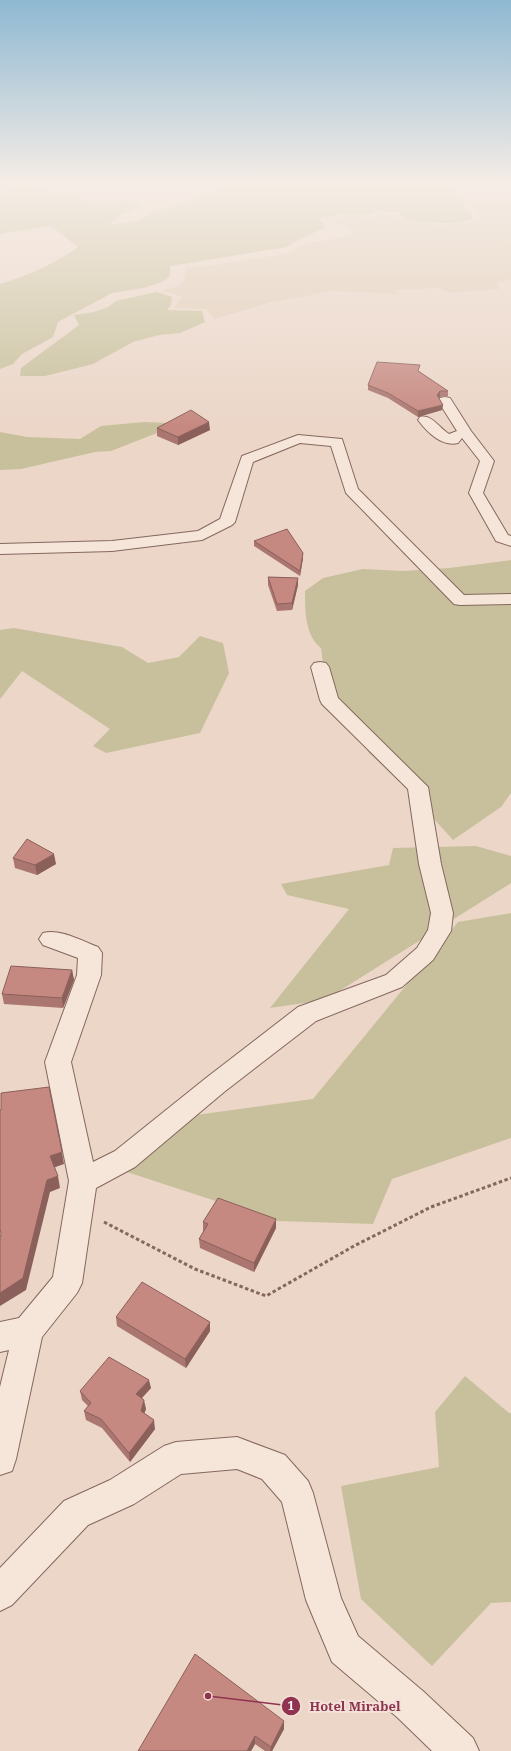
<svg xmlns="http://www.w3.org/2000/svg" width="511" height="1751" font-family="'Noto Serif',serif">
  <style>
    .farmland { fill: #e0ccb6 }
    .green { fill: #c8c09c }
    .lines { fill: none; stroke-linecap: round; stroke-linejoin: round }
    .minor-casing { stroke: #85675e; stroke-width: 2 }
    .path { stroke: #85675e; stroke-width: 3; stroke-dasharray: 3.5 2.5; stroke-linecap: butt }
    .minor { fill: #f6e6da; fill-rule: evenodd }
    .wall { fill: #aa766f }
    .shaded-wall { fill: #8b605a }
    .building { fill: #c68981; stroke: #8b605a }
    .leader { fill: none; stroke: #8f3350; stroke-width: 1.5 }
    .callout-dot { fill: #8f3350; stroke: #f3e2d7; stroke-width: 1.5 }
    .mark-label { font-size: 12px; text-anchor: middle; font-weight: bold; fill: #fff }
    .callout-label { font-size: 13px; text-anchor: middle; font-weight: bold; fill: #8f3350; stroke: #f3e2d7; stroke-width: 4; stroke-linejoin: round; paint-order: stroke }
  </style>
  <rect width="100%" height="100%" fill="#ebd6c8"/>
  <polygon class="farmland" points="467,201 511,202 511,280 498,282 499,289 448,293 440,288 395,290 400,294 332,291 272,302 214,319 207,309 174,308 182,297 162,290 179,286 184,280 187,267 207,266 286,254 307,243 334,239 352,233 349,228 333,222 336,217 350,215 375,218 381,213 393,214 399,218 438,225 481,222 475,209"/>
  <g class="green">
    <path d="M235 182H446L471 213 473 219C461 226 418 223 405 218 402 217 400 214 398 212L377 211 368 215 340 214 319 219 326 227C313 234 299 238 287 247L170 266V276L162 282 143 288 112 293 58 322 53 337 22 354 13 364 0 369V284C27 276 55 264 78 247L51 226 0 234V192L27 187 72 195 80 201 102 203 127 201 143 206 122 214 110 224 133 222 146 217 153 212 191 201Z"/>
    <polygon points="157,292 172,297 171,305 167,310 202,311 205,322 180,333 159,335 133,342 93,364 45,376 20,376 21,368 79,325 74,315 94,312 108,307 116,301"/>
    <polygon points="144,422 169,423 157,433 111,451 95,452 21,469 0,470 0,432 27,437 80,439 101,426"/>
    <path d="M511 560V793L501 807 453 840 406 788 369 753 326 686 321 648C305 635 305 611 305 591L323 578 363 569 403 571 449 568Z"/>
    <polygon points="14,628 122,647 148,663 179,657 200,636 223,643 229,673 200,733 106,753 93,746 110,729 22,671 0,699 0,630"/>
    <polygon points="476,846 511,856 511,883 325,1000 270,1008 349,909 287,895 281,884 389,865 393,848"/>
    <polygon points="511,913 511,1138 392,1179 373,1224 277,1221 127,1172 196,1115 313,1099 458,922"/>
    <polygon points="465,1376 509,1413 511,1413 511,1602 491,1603 432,1666 361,1599 341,1486 439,1467 435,1412"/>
  </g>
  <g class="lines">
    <g class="minor-casing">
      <g id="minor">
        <path d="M445 397 450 398 471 431 494 461 483 493 508 535 511 536V546L496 541 469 493 480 461 462 438 458 443C442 447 427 432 418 420L420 417C432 414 439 428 449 434L457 431 438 401 440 398Z"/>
        <polygon points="298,435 342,439 358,489 464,595 511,594 511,604 460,605 454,604 346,493 331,446 300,443 253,462 235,522 232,525 202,540 112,551 0,554 0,544 112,541 198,531 220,519 242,456"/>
        <path d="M320 662 326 663 329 667 338 698 428 787 441 864 453 913 451 931 433 960 402 987 316 1021 224 1092 135 1167 96 1188 82 1283 77 1293 42 1337 16 1459 12 1471 0 1475V1387L9 1350 0 1352V1322L19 1318 53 1277 69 1181 45 1062 77 975 78 958 43 945 39 939 43 933C60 928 82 941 98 947L102 953 101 975 71 1062 93 1162 115 1151 206 1078 298 1007 386 975 417 948 428 930 431 913 419 864 408 789 322 704 320 700 311 667 314 663Z"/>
        <polygon points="237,1437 285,1455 308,1481 313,1493 341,1598 358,1636 424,1692 473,1738 479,1751 432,1751 398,1718 332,1662 306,1600 282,1502 262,1479 237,1469 181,1474 134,1504 88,1525 12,1605 0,1611 0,1568 64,1501 110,1480 164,1446 176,1442"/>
      </g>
    </g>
    <polyline class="path" points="104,1222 195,1269 266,1296 354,1246 431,1207 511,1178"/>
    <use href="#minor" class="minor"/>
  </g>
  <g class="wall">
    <polygon points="419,371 448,391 448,396 440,397 439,398 443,405 442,410 418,417 388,398 368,390 368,385"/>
    <polygon points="157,428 210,430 178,445 157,436"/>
    <polygon points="254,541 303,553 303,558 300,576 254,546"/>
    <polygon points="268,577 298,578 298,585 292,610 277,611 268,585"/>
    <polygon points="13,858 56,864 37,875 15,868"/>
    <polygon points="72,970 74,980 63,1008 4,1004 2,994"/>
    <polygon points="203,1222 276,1228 254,1272 200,1248 199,1239 204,1231 203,1231"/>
    <polygon points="116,1317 210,1331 186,1368 117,1326"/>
    <polygon points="151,1388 142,1398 146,1409 144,1413 155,1429 130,1462 102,1428 86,1420 84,1411 88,1406 82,1400 80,1391"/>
    <polygon points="284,1729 272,1751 265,1751 255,1744 251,1751 138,1751"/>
  </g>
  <g class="shaded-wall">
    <polygon points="440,391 440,397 437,400 437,395"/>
    <polygon points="443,405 442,410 418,417 418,411"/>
    <polygon points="209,422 210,430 178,445 178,437"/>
    <polygon points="303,553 303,558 300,576 300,571"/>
    <polygon points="298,578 298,585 292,610 292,603"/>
    <polygon points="54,854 56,864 37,875 35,865"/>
    <polygon points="72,970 74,980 63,1008 62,998"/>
    <polygon points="62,1152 64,1164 53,1168 50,1156"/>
    <polygon points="58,1176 60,1188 50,1192 26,1290 0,1306 0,1293 47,1180"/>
    <polygon points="276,1219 276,1228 254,1272 254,1263"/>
    <polygon points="210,1322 210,1331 186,1368 185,1359"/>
    <polygon points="149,1380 151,1388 138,1402 136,1394"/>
    <polygon points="144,1400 146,1409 142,1419 141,1411"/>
    <polygon points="154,1420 155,1429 130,1462 129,1453"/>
    <polygon points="284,1721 284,1729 272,1751 270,1751 271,1747"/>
    <polygon points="255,1736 255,1744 251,1751 247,1751"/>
  </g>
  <g class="building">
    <polygon points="377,362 420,365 418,371 448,391 440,391 437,395 443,405 418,411 388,393 368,385"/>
    <polygon points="191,410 209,422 178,437 157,428"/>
    <polygon points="287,529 303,553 300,571 254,541"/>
    <polygon points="268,577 298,578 292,603 277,604"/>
    <polygon points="27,839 54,854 35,865 13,858"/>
    <polygon points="11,966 72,970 62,998 2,994"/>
    <polygon points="49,1087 62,1152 50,1156 58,1176 47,1180 23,1278 0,1293 0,1238 1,1234 0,1229 0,1110 1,1110 1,1093"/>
    <polygon points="218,1198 276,1219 254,1263 199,1239 208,1224 203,1222"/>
    <polygon points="142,1282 210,1322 185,1359 116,1317"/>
    <polygon points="109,1357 149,1380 136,1394 144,1400 141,1411 154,1420 129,1453 101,1419 84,1411 91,1403 80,1391"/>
    <polygon points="195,1654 284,1721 271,1747 255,1736 247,1751 138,1751"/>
  </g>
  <linearGradient id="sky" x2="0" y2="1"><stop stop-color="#8eb8d2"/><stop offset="0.43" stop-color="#f6ede6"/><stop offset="1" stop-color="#f6ede6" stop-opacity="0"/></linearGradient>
  <rect width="511" height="427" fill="url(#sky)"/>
  <path class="leader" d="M208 1696L291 1706"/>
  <g class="callout-dot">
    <circle cx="208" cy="1696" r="4"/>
    <circle cx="291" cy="1706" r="10"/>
  </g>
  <g class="mark-label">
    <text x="291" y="1710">1</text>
  </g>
  <g class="callout-label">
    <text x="355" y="1711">Hotel Mirabel</text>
  </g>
</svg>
